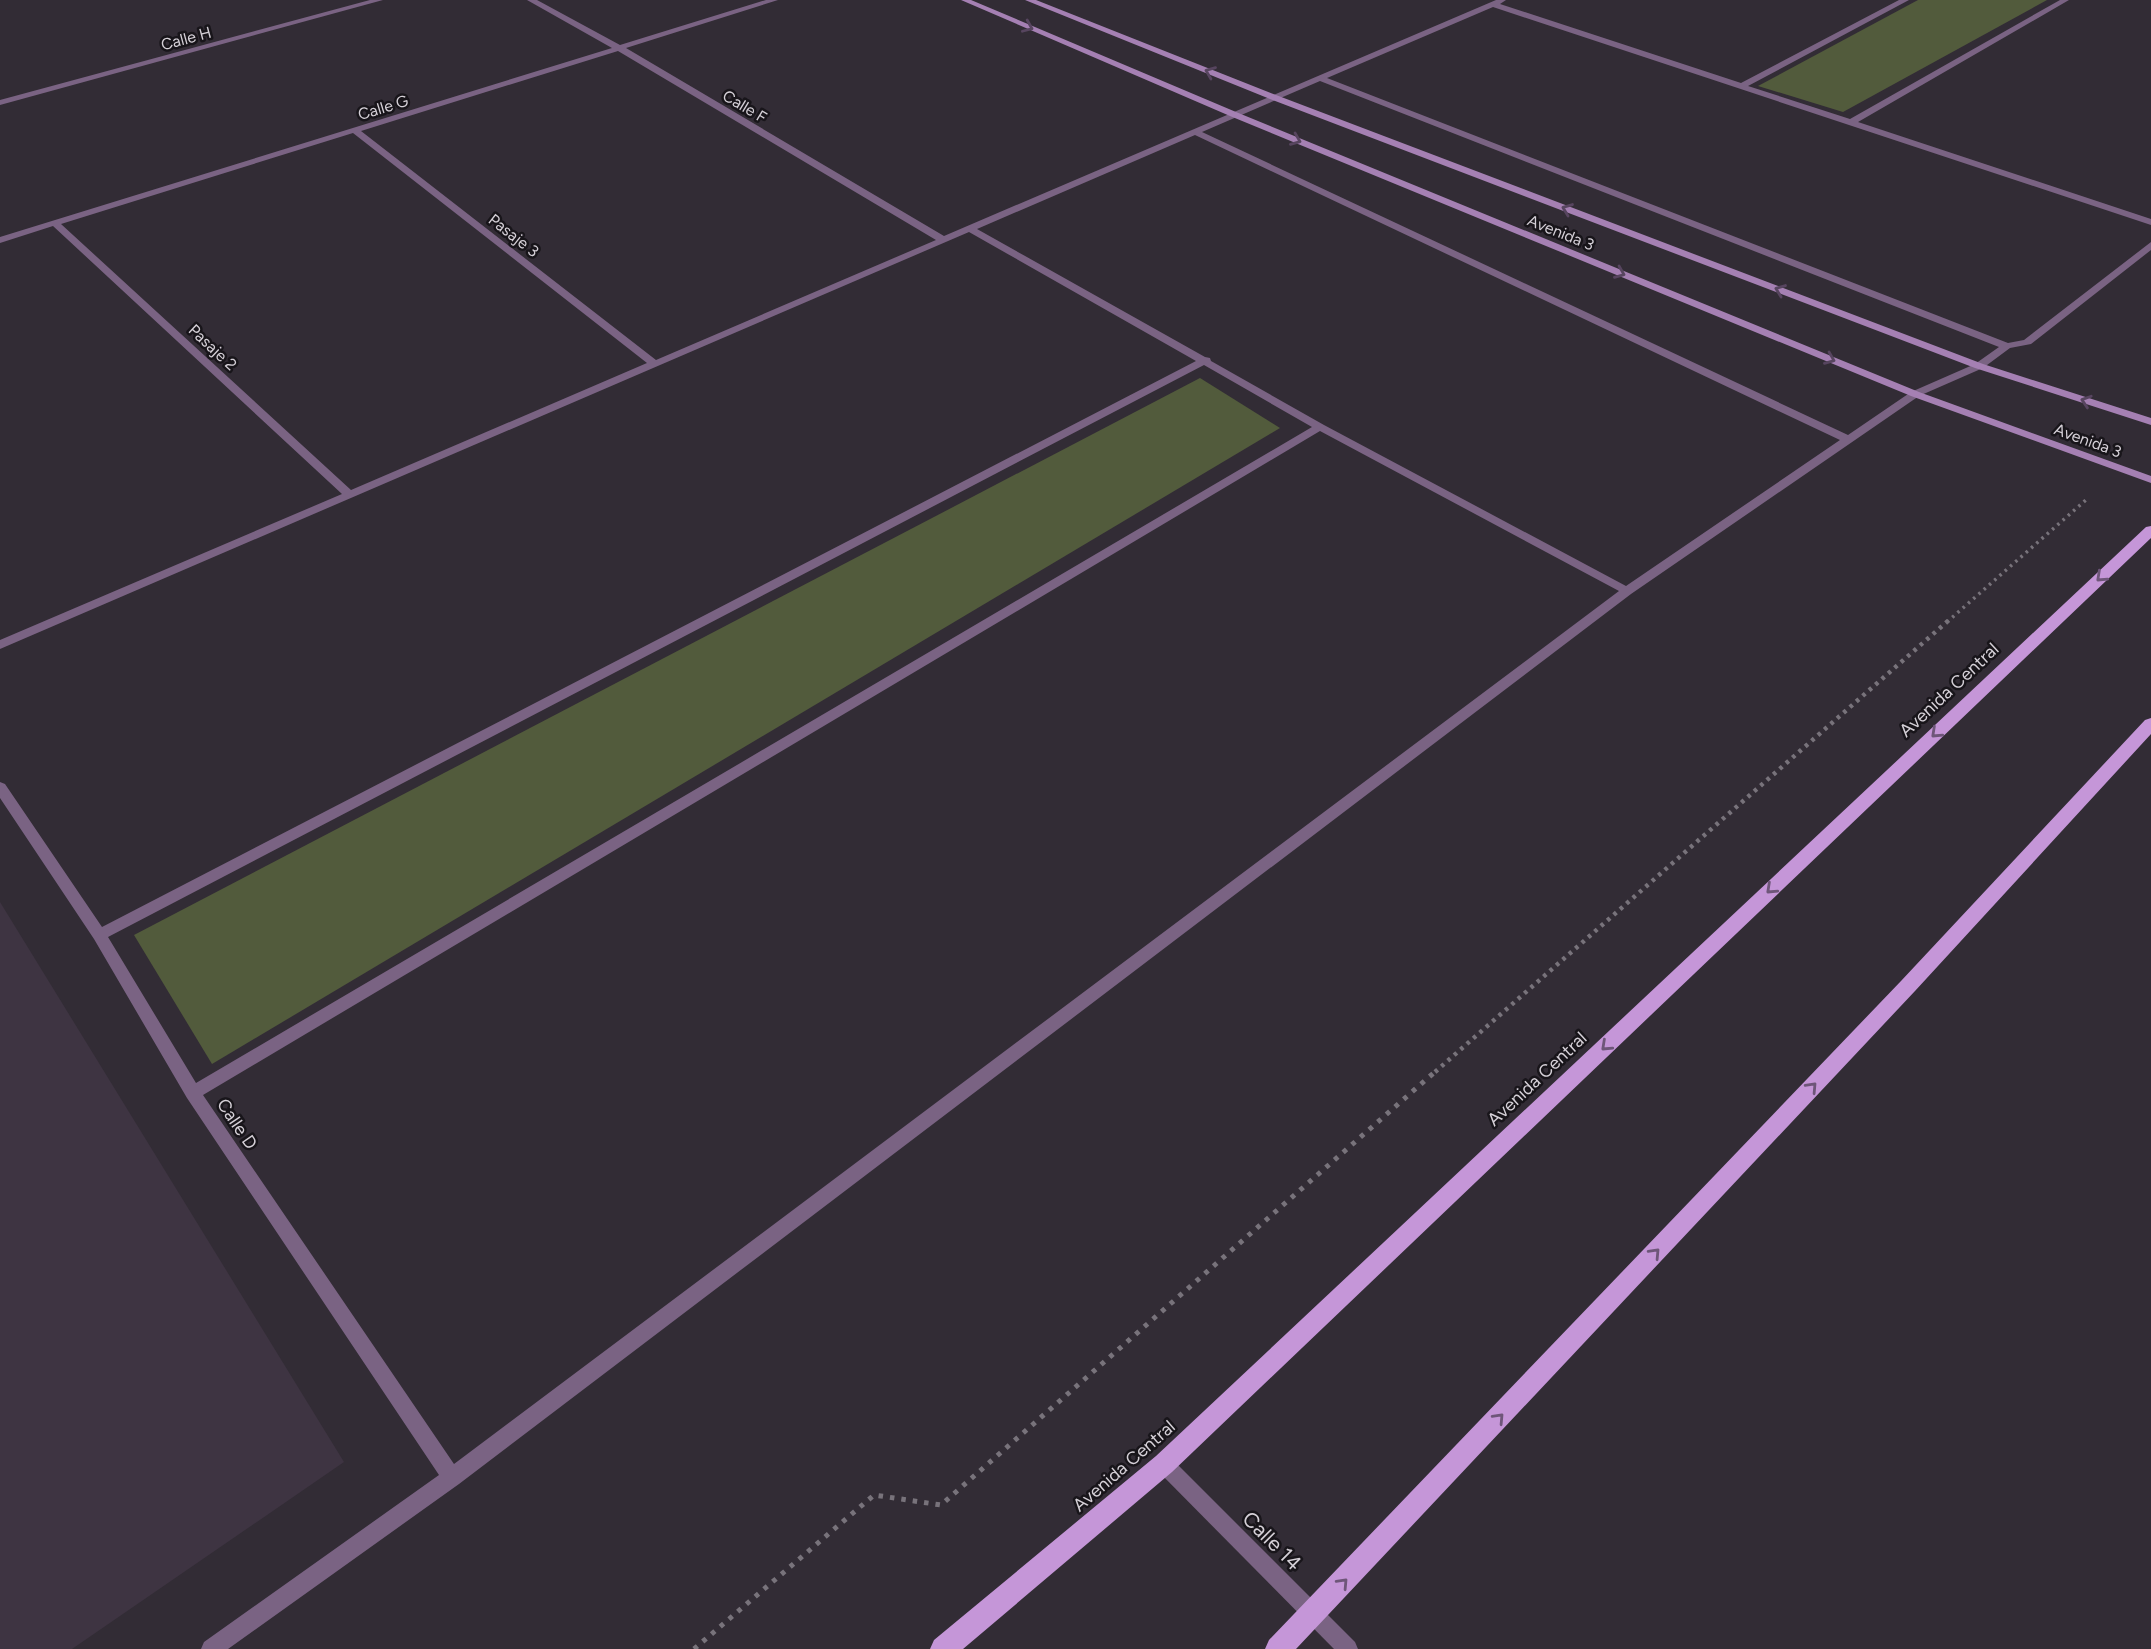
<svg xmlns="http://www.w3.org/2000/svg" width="2151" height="1649" font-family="Figtree,sans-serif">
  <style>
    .built { fill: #3e3442 }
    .green { fill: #525b3c }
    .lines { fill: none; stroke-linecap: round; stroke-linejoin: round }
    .path-far2 { stroke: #78737b; stroke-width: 3.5; stroke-dasharray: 2.5 4.5; stroke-linecap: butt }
    .path-far1 { stroke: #78737b; stroke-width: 4.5; stroke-dasharray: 3.5 5; stroke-linecap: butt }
    .path { stroke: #78737b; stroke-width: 5; stroke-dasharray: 4.5 7; stroke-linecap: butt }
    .minor { fill: #7a6383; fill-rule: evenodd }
    .secondary { fill: #a580b3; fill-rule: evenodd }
    .primary { fill: #c596d8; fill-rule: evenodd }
    .oneway { stroke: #57455f }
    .oneway2 { stroke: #6e5679 }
    .labels { text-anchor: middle; stroke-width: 5; stroke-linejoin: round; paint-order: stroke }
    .far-street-label { font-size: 16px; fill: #d5d0d7; stroke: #18151a }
    .street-label { font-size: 18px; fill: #d5d0d7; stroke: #18151a }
    .near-street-label { font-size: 21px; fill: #d5d0d7; stroke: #18151a }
  </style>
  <rect width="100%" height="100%" fill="#322c35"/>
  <polygon class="built" points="0,902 344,1462 72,1649 0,1649"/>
  <g class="green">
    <polygon points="1918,0 2047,0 1843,112 1758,86"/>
    <polygon points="1200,378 1280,428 212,1064 134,935"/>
  </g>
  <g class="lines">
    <polyline class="path-far2" points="1947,622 2087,499"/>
    <polyline class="path-far1" points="1435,1072 1949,620"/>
    <polyline class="path" points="694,1649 874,1495 941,1505 1437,1070"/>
    <g class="minor">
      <polygon points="370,0 383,0 0,105 0,100"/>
      <path d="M527 0H537L620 45 766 0H778L626 48 944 236 1496 0H1506L1500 4 1741 83 1899 0H1909L1748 86 1850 119 2060 0H2069L1858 122 2151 219V225L1493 7 1327 78 2008 343 2024 340 2151 242V250L2031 344 2010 348 1983 368 1919 396 1631 594 459 1484 228 1649H201L204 1642 439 1475 187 1098 94 939 0 798V782L5 784 102 927 1196 361 969 232 0 649V640L342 494 53 226 0 243V237L612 48ZM618 51 936 240 656 360 361 131ZM1320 81 1999 347 1975 364 1911 392 1848 435 1202 132ZM353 133 647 363 351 490 61 224ZM1195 135 1840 440 1626 586 1324 425 1211 361 1210 358 1205 357 977 229ZM1204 365 1312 427 196 1083 108 937ZM1320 431 1619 591 454 1464 203 1095Z"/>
      <polygon points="1164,1455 1171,1458 1355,1642 1358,1649 1334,1649 1157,1470 1154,1464 1157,1458"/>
    </g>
    <g class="secondary">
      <polygon points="961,0 971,0 1236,112 1919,392 2151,476 2151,483 1911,396 1230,116"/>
      <polygon points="1025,0 1036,0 1276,95 1983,364 2151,418 2151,425 1975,368 1270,99"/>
    </g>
    <g class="primary">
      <polygon points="2151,526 2151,538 1172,1472 963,1649 930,1649 934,1640 1156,1456 2146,527"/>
      <polygon points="2151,718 2151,734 1915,991 1296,1649 1265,1649 1269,1640 1901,981 2145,720"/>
    </g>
  </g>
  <defs><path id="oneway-chevron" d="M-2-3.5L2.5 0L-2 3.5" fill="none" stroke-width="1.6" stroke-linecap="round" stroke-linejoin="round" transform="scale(1.75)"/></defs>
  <g class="oneway">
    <use href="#oneway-chevron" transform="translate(1028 27) rotate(23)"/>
    <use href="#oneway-chevron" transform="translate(1210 72) rotate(-158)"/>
    <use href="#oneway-chevron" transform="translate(1296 140) rotate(22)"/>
    <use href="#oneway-chevron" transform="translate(1567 209) rotate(-159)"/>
    <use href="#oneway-chevron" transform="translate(1620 273) rotate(22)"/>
    <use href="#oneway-chevron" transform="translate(1780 290) rotate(-159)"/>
    <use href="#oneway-chevron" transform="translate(1830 359) rotate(22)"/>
    <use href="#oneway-chevron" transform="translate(2086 401) rotate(-162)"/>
  </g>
  <g class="oneway2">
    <use href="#oneway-chevron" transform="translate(2101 577) rotate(137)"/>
    <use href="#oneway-chevron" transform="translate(1936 733) rotate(137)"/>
    <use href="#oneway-chevron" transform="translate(1771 889) rotate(137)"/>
    <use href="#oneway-chevron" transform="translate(1606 1046) rotate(137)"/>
    <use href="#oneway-chevron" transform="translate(1812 1087) rotate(-47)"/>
    <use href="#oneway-chevron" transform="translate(1655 1253) rotate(-47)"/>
    <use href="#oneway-chevron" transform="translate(1499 1418) rotate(-47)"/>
    <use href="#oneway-chevron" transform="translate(1343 1583) rotate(-47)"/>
  </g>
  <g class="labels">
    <g class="far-street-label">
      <text transform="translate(186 38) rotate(-15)" y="6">Calle H</text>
      <text transform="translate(745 106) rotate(31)" y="6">Calle F</text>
      <text transform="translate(383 107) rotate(-17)" y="6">Calle G</text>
      <text transform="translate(1561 232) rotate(22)" y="6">Avenida 3</text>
      <text transform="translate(514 235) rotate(38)" y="6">Pasaje 3</text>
      <text transform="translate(213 347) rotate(43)" y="6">Pasaje 2</text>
      <text transform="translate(2088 440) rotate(20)" y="6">Avenida 3</text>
    </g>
    <g class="street-label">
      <text transform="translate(1949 690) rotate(-43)" y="6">Avenida Central</text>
      <text transform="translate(1537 1079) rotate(-43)" y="6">Avenida Central</text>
      <text transform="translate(237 1124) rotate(56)" y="6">Calle D</text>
      <text transform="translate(1124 1466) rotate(-41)" y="6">Avenida Central</text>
    </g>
    <g class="near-street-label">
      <text transform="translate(1272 1541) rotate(45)" y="7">Calle 14</text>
    </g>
  </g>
</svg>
